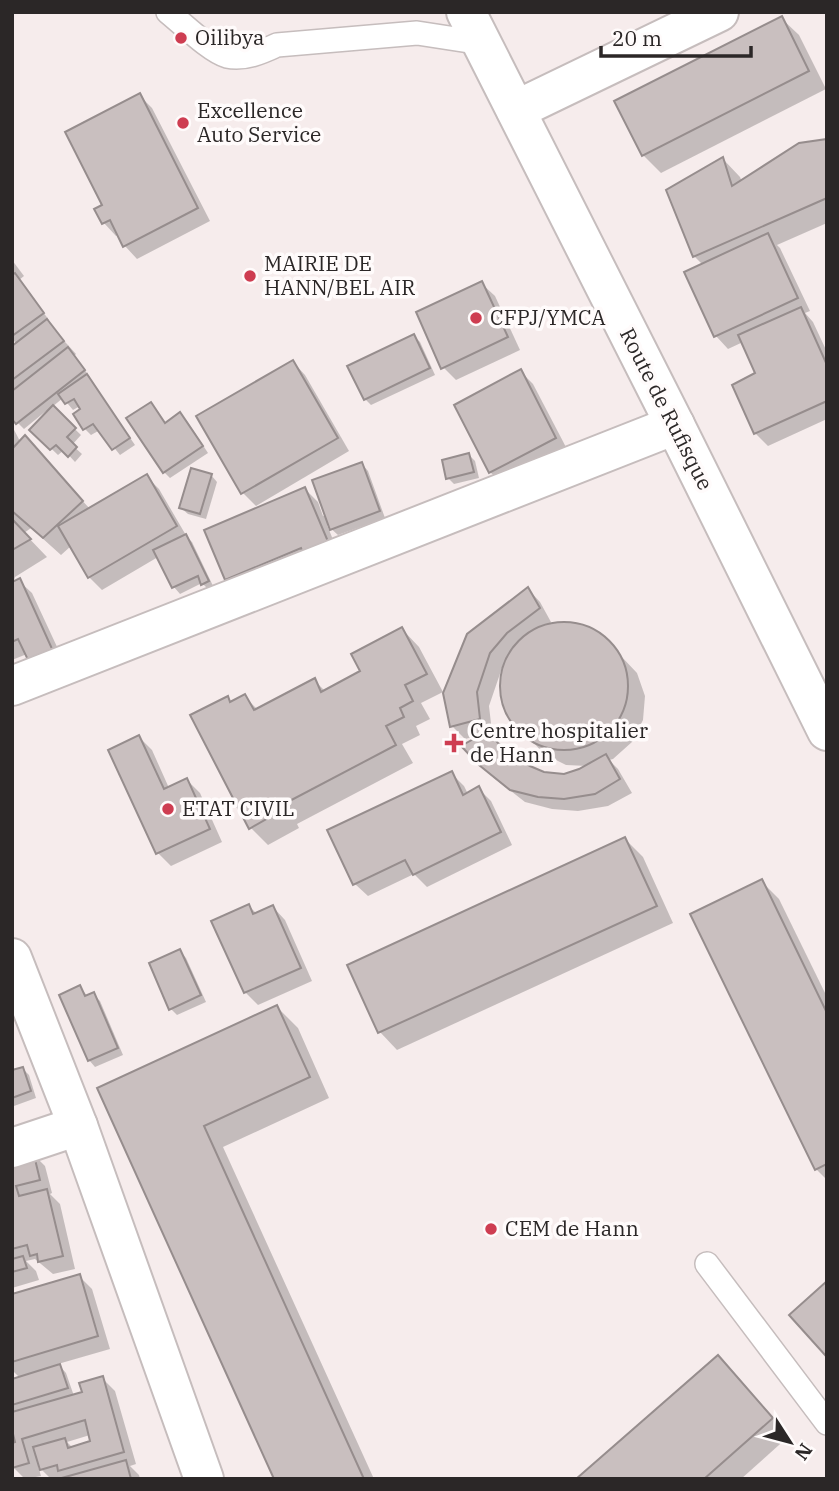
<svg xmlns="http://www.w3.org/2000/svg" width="839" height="1491" font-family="'IBM Plex Serif',serif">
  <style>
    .shadow { fill: #0003; fill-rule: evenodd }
    .building { fill: #c9bfbf; stroke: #968d8d; stroke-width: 2 }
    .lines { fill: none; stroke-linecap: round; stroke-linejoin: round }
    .lane-casing { stroke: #c6bdbd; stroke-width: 26 }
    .street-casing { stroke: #c6bdbd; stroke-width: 42 }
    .secondary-casing { stroke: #c6bdbd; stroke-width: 42 }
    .lane { stroke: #fff; stroke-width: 23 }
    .street { stroke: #fff; stroke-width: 38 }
    .secondary { stroke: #fff; stroke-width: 38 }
    .poi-dot { fill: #ce3d51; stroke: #fffbfb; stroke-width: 2.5 }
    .labels { text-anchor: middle; stroke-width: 7; stroke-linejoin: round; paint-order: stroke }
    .poi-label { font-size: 21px; fill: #2b2727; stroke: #fffbfb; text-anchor: start }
    .street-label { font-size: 21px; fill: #2b2727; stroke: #fffbfb }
  </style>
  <rect width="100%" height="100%" fill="#f6ecec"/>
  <g class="shadow">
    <polygon points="781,18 799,35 826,89 661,173 643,155"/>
    <polygon points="139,95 152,108 210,221 137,259 125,246 119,234 116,236 104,223 105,206"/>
    <polygon points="827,140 827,223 777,245 780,248 810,311 805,313 813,322 827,352 827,419 768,446 755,433 758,374 743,342 728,349 716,336 703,265 694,256 723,159 740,177 742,182"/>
    <polygon points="12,260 24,276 19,280 49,320 47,322 76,354 74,356 90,377 89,378 135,445 120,455 100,430 91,435 85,429 75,414 83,410 80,406 73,410 63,398 52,407 81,435 72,445 82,454 75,462 64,450 58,455 32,430 48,413 46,411 24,429 12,417 12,348 17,344 12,339"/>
    <polygon points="482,284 495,296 520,350 456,380 443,367"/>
    <polygon points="414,336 420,342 435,375 371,405 365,399"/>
    <polygon points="293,362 305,375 349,451 256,506 243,493 199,416"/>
    <polygon points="520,371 533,384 568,451 503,484 490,472"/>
    <polygon points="151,404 166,424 180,414 187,421 208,453 170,478 164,472"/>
    <polygon points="12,426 21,443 25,438 90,509 146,476 159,489 187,537 192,542 214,588 209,590 202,583 180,594 174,587 158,557 102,590 89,577 71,546 61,555 31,528 24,533 47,557 15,577 13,584 19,581 32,593 65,664 27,654 12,660"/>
    <polygon points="469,455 475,461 479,478 454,484 448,478"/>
    <polygon points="362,464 368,471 385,518 338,535 327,525 343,564 239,592 226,579 305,489 318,502 323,516 326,515"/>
    <polygon points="211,475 217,482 206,519 188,514 181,508"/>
    <path d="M528 589 540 602 551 622 546 627 556 624 581 625 602 636 637 673 645 696 643 720 632 742 613 759 609 760 618 769 632 793 608 806 578 811 552 809 525 802 494 778 464 747 485 734 465 739 452 726 445 693ZM503 665H504L502 694 510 717 544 754 566 765 587 766 564 775 543 774 510 755 487 733 492 732 489 706Z"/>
    <polygon points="402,629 419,647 443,692 421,703 430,719 416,726 420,735 402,744 413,763 297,824 299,828 268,845 250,827 228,698 232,703 244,696 258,710 314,680 326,692 362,672"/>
    <polygon points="139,737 152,750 169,788 187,780 200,793 222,842 171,866 158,853"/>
    <polygon points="451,773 464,786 468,794 479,789 491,801 512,845 427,887 414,874 368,896 355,884"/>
    <polygon points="625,839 643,857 673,923 397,1050 380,1032 350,966"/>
    <polygon points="761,881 779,899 827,997 827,1180 816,1169"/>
    <polygon points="249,906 257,914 273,907 285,920 312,981 258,1005 245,992"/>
    <polygon points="180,951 186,958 206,1002 177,1015 171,1009"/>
    <polygon points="80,987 88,997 93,994 100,1001 123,1055 95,1067 89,1060"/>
    <polygon points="277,1007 298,1028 329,1098 223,1147 374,1479 276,1479 99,1089"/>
    <polygon points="23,1069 29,1075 36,1098 14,1106 12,1104 12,1072"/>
    <polygon points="32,1153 45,1166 52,1193 50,1194 60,1204 75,1269 53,1274 35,1259 26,1261 36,1271 39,1280 12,1288 12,1158"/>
    <path d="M79 1276 92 1289 110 1349 58 1364 66 1373 74 1396 84 1393 102 1378 115 1391 136 1464 130 1466 139 1475 140 1479H51L38 1466 41 1476 25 1479 12 1466 17 1443 15 1413 12 1411V1381L20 1378 12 1370V1296ZM90 1435 92 1442 73 1448 67 1442Z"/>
    <polygon points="718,1358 736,1375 789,1436 741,1479 579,1479"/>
  </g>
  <g class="building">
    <polygon points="782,16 809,71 642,156 614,101"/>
    <polygon points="140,93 198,208 123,247 110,220 102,224 94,209 102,205 65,132"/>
    <polygon points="827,139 827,198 693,257 666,190 723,157 732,186 799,143"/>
    <polygon points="768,233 798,298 714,337 684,272"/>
    <polygon points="15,273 44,313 12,336 12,275"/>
    <polygon points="482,281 508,337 441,369 416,312"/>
    <polygon points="801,307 827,365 827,401 754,434 732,385 755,373 738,335"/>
    <polygon points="47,319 64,341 12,380 12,346"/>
    <polygon points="414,334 430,368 364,400 347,366"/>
    <polygon points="68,347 85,370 16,424 12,419 12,391"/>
    <polygon points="293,360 338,438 241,494 196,416"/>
    <polygon points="521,369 556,438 489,473 454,405"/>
    <polygon points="87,374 130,438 112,450 93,424 83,430 73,414 80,409 74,399 65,404 58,394"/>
    <polygon points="151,402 165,423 180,412 203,446 163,473 126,418"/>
    <polygon points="53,405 76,428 67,437 77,447 68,457 56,445 50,450 29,430"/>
    <polygon points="25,435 83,501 43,538 12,511 12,449"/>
    <polygon points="469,453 474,472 446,479 442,460"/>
    <polygon points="362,462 380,511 330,530 312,480"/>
    <polygon points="191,468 212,474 200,514 179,508"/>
    <polygon points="147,474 177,526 88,578 58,526"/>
    <polygon points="305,487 332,551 306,561 301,548 225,580 204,530"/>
    <polygon points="12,519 31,539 12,550"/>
    <polygon points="186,534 209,581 201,585 198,576 172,588 153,550"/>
    <polygon points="20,578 53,651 29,662 18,639 12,642 12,582"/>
    <polygon points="528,587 540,608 507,633 490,653 477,692 480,719 450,727 443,693 467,634"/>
    <circle cx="564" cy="686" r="64"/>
    <polygon points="402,627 427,674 405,685 413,701 400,708 404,717 386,726 396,745 280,806 282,810 249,829 190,715 228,696 230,702 245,694 254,710 315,678 321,692 360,671 351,654"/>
    <polygon points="488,731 498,743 511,754 530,766 544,772 564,774 579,769 606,754 620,779 595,794 564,799 538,797 510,790 479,765 461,746"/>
    <polygon points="139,735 164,789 187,778 210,829 156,854 108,750"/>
    <polygon points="452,771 463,795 479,786 501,832 413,875 405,860 353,885 327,830"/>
    <polygon points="625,837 657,906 378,1033 347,965"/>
    <polygon points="762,879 827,1013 827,1164 815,1170 690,914"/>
    <polygon points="249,904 253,914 273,905 301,968 244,993 211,921"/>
    <polygon points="180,949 201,995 169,1010 149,963"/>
    <polygon points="80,985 85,996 94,992 118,1048 88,1061 59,995"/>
    <polygon points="277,1005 310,1077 204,1126 364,1479 274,1479 97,1088"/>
    <polygon points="23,1067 31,1091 12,1098 12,1070"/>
    <polygon points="33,1151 40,1180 16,1186 19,1196 47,1189 63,1256 38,1262 37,1254 30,1256 27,1245 12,1249 12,1156"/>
    <polygon points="23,1256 27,1268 12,1272 12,1259"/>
    <polygon points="80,1274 98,1336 12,1362 12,1294"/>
    <polygon points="827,1281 827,1353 825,1355 789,1315"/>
    <polygon points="718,1355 773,1418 704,1479 576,1479"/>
    <polygon points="60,1364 68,1388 12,1405 12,1379"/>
    <polygon points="103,1376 124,1452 58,1471 57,1465 40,1470 33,1447 65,1438 68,1448 90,1441 85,1420 22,1439 29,1463 12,1468 12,1443 15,1442 12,1430 12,1412 82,1392 79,1383"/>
    <polygon points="126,1460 131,1479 58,1479"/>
  </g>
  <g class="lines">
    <g class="lane-casing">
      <g id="lane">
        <path d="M168 12C183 24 210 51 227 56 244 60 262 52 277 45L417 33 482 43"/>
        <polyline points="707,1264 827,1423"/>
      </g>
    </g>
    <g class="street-casing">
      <g id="street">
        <polyline points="516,110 719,12"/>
        <polyline points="12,686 675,425"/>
        <polyline points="12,958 78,1126 204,1479"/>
        <polyline points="12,1148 78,1126"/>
      </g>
    </g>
    <g class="secondary-casing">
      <polyline id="secondary" points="466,12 675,425 827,731"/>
    </g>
    <use href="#lane" class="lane"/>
    <use href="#street" class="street"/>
    <use href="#secondary" class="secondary"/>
  </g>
  <g class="poi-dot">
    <circle cx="181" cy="38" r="7"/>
    <circle cx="183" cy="123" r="7"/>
    <circle cx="250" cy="276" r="7"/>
    <circle cx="476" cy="318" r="7"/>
    <path d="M450.5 732.5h7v7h7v7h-7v7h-7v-7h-7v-7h7z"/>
    <circle cx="168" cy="809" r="7"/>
    <circle cx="491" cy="1229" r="7"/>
  </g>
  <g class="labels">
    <g class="poi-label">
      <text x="195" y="45">Oilibya</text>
      <text x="197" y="118">Excellence<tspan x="197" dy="24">Auto Service</tspan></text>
      <text x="264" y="271">MAIRIE DE<tspan x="264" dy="24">HANN/BEL AIR</tspan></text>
      <text x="490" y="325">CFPJ/YMCA</text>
      <text x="470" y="738">Centre hospitalier<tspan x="470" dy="24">de Hann</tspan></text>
      <text x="182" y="816">ETAT CIVIL</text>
      <text x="505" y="1236">CEM de Hann</text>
    </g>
    <g class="street-label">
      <text transform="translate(666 409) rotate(63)" y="7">Route de Rufisque</text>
    </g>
  </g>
  <rect width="839" height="1491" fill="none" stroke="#2b2727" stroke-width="28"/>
  <g transform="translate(790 1442) rotate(126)" stroke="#fffbfb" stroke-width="5" paint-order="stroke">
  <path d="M0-5L12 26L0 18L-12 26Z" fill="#2b2727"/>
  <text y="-10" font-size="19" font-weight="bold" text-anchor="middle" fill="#2b2727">N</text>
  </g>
  <path d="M601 46v10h150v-10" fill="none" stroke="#2b2727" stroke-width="3.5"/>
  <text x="612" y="46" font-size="21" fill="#2b2727" stroke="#fffbfb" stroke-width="5" paint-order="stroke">20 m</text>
</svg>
